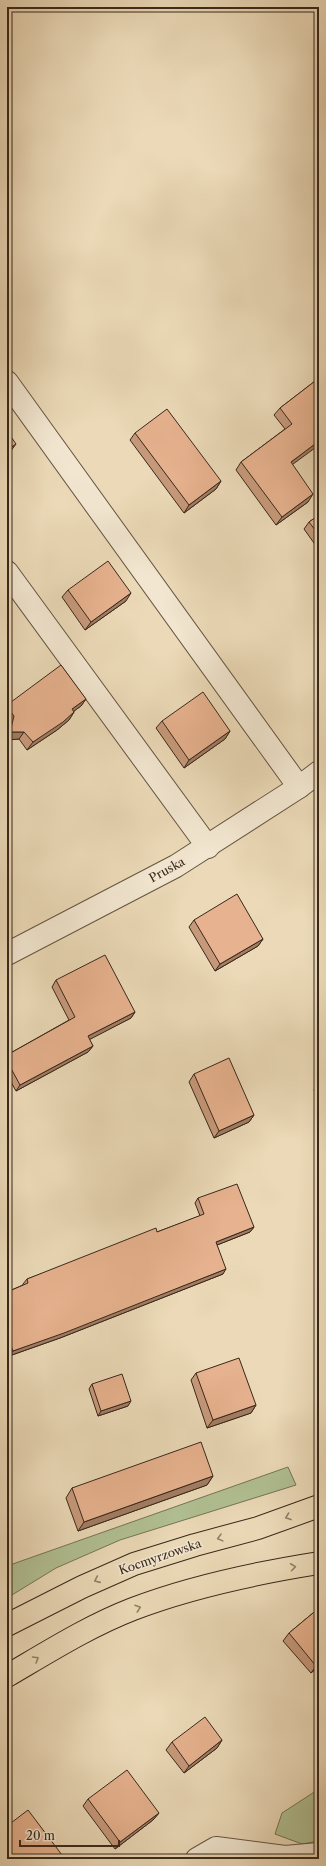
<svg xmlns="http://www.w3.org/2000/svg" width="326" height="1866" font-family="'Libre Caslon Text',serif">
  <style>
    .green { fill: #b1c093; stroke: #747457 }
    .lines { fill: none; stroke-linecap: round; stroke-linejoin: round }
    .minor-casing { stroke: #655442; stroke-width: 24 }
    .major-casing { stroke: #38281b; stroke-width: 24 }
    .minor { stroke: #f2e6d0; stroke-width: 22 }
    .major { stroke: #ebd9b7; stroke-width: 22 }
    .wall { fill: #c7997b; stroke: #38281b }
    .shaded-wall { fill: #a27d64; stroke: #38281b }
    .building { fill: #e7b28f; stroke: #38281b }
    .oneway { stroke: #928069 }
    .labels { text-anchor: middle; stroke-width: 3; stroke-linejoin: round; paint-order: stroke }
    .street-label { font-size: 12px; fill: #38281b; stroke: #f2e6d0 }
  </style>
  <rect width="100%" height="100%" fill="#ebd9b7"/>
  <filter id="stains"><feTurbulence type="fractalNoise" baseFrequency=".005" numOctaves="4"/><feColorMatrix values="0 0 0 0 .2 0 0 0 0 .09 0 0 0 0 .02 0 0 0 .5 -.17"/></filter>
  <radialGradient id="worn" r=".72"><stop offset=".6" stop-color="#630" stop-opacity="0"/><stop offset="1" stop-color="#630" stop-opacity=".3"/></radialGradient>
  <g class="green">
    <polygon points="288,1467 296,1485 120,1540 56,1568 7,1598 7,1566"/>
    <polygon points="319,1789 319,1841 302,1844 275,1834 282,1813"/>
  </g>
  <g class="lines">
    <g class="minor-casing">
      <g id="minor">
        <polyline points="7,382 299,787"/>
        <polyline points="7,572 208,847"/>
        <polyline points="7,954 176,866 299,787 319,772"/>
        <polyline points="197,1859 216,1848 285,1857 319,1854"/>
      </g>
    </g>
    <g class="major-casing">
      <g id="major">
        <polyline points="7,1625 82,1587 134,1564 195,1545 258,1528 319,1506"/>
        <path d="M7 1676C48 1652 89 1626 133 1609 193 1586 256 1573 319 1563"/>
      </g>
    </g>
    <use href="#minor" class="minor"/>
    <use href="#major" class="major"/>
  </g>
  <g class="wall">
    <polygon points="319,378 292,465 308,502 276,525 236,470 241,462 285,429 274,415 280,408"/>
    <polygon points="135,433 221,481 216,489 184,513 130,440"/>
    <polygon points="319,515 319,550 304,529 309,522"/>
    <polygon points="68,590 126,601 85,630 62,597"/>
    <polygon points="86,699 81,706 74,711 74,712 69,720 57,730 27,750 19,739 7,740 7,729 8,724 7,722 7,705"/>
    <polygon points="162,721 230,731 225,739 184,768 156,728"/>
    <polygon points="194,920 263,939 258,946 215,971 189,927"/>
    <polygon points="56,980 135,1012 131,1018 89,1039 93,1046 88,1052 16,1091 7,1075 7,1055 69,1020 52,987"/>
    <polygon points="194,1074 254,1115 249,1122 214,1138 189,1082"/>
    <polygon points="319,1084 319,1102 314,1090 317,1085"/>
    <polygon points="198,1198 254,1227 250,1232 217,1245 223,1274 60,1338 9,1356 7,1351 7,1292 23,1285 23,1284 27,1279 157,1232 200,1216 195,1203"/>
    <polygon points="196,1373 256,1405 251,1413 207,1428 191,1380"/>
    <polygon points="92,1384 128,1406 98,1416 89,1389"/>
    <polygon points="213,1476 207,1485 78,1531 66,1498 72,1488"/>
    <polygon points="319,1608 319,1666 311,1673 283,1641 289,1633"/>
    <polygon points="222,1740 217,1748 184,1773 166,1750 172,1742"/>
    <polygon points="88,1799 159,1813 153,1820 115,1849 83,1806"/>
  </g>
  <g class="shaded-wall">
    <polygon points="319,441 319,445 285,470 291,462"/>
    <polygon points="16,444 10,452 7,454 7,450"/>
    <polygon points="221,481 216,489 184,513 189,505"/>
    <polygon points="313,494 308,502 276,525 282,517"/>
    <polygon points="131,593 126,601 85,630 91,622"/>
    <polygon points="86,699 81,706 67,716 72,709"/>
    <polygon points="74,712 69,720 57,730 27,750 33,742"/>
    <polygon points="230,731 225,739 184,768 189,760"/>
    <polygon points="10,732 24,732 19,739 7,740 7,736"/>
    <polygon points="263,939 258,946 215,971 220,964"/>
    <polygon points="135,1012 131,1018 83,1043 88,1036"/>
    <polygon points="93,1046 88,1052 16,1091 20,1085"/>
    <polygon points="254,1115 249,1122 214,1138 219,1131"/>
    <polygon points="254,1227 250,1232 212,1247 216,1242"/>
    <polygon points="226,1269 223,1274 60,1338 9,1356 13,1351"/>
    <polygon points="131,1401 128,1406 98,1416 101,1411"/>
    <polygon points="256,1405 251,1413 207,1428 213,1420"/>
    <polygon points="213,1476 207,1485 78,1531 84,1522"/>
    <polygon points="319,1663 319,1666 311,1673 316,1666"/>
    <polygon points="222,1740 217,1748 184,1773 189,1766"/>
    <polygon points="159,1813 153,1820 115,1849 120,1842"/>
  </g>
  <g class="building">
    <polygon points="319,378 319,441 291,462 313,494 282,517 241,462 292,424 280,408"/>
    <polygon points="167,409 221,481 189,505 135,433"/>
    <polygon points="7,431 16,444 7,450"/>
    <polygon points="319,515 319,535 309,522"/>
    <polygon points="108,561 131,593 91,622 68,590"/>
    <polygon points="61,665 86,699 72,709 74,712 63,722 33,742 24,732 10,732 14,716 7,707 7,705"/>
    <polygon points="203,692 230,731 189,760 162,721"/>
    <polygon points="237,894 263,939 220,964 194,920"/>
    <polygon points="105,955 135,1012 88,1036 93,1046 20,1085 7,1061 7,1055 75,1017 56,980"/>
    <polygon points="229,1058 254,1115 219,1131 194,1074"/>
    <polygon points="237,1184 254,1227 216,1242 226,1269 64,1333 13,1351 7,1336 7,1292 28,1283 27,1279 156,1228 157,1232 204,1214 198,1198"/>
    <polygon points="239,1358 256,1405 213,1420 196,1373"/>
    <polygon points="122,1374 131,1401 101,1411 92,1384"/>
    <polygon points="201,1442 213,1476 84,1522 72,1488"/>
    <polygon points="319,1608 319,1663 316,1666 289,1633"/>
    <polygon points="205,1717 222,1740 189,1766 172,1742"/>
    <polygon points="127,1770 159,1813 120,1842 88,1799"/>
    <polygon points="28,1810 65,1859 7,1859 7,1826"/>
  </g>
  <defs><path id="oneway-chevron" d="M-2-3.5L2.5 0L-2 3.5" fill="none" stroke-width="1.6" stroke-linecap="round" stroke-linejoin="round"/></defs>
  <g class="oneway">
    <use href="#oneway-chevron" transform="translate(288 1517) rotate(160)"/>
    <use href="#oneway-chevron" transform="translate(220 1538) rotate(165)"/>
    <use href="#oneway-chevron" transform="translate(293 1567) rotate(-8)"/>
    <use href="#oneway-chevron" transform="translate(97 1580) rotate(156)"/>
    <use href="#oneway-chevron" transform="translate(138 1608) rotate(-19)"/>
    <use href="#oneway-chevron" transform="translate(36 1659) rotate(-31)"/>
  </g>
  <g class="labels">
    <g class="street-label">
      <text transform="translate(167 870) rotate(-29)" y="4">Pruska</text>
      <text transform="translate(160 1557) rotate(-19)" y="4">Kocmyrzowska</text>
    </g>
  </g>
  <rect width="326" height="1866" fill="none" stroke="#ebd9b7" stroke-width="24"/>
  <rect x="8" y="8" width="310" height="1850" fill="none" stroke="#38281b" stroke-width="2"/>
  <rect x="12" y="12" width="302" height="1842" fill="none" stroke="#38281b"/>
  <path d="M20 1840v6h99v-6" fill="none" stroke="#38281b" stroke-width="2"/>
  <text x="26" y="1840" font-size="12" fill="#38281b" stroke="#f2e6d0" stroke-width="3" paint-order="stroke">20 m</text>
  <rect width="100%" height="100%" filter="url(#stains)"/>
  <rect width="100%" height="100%" fill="url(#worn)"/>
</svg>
